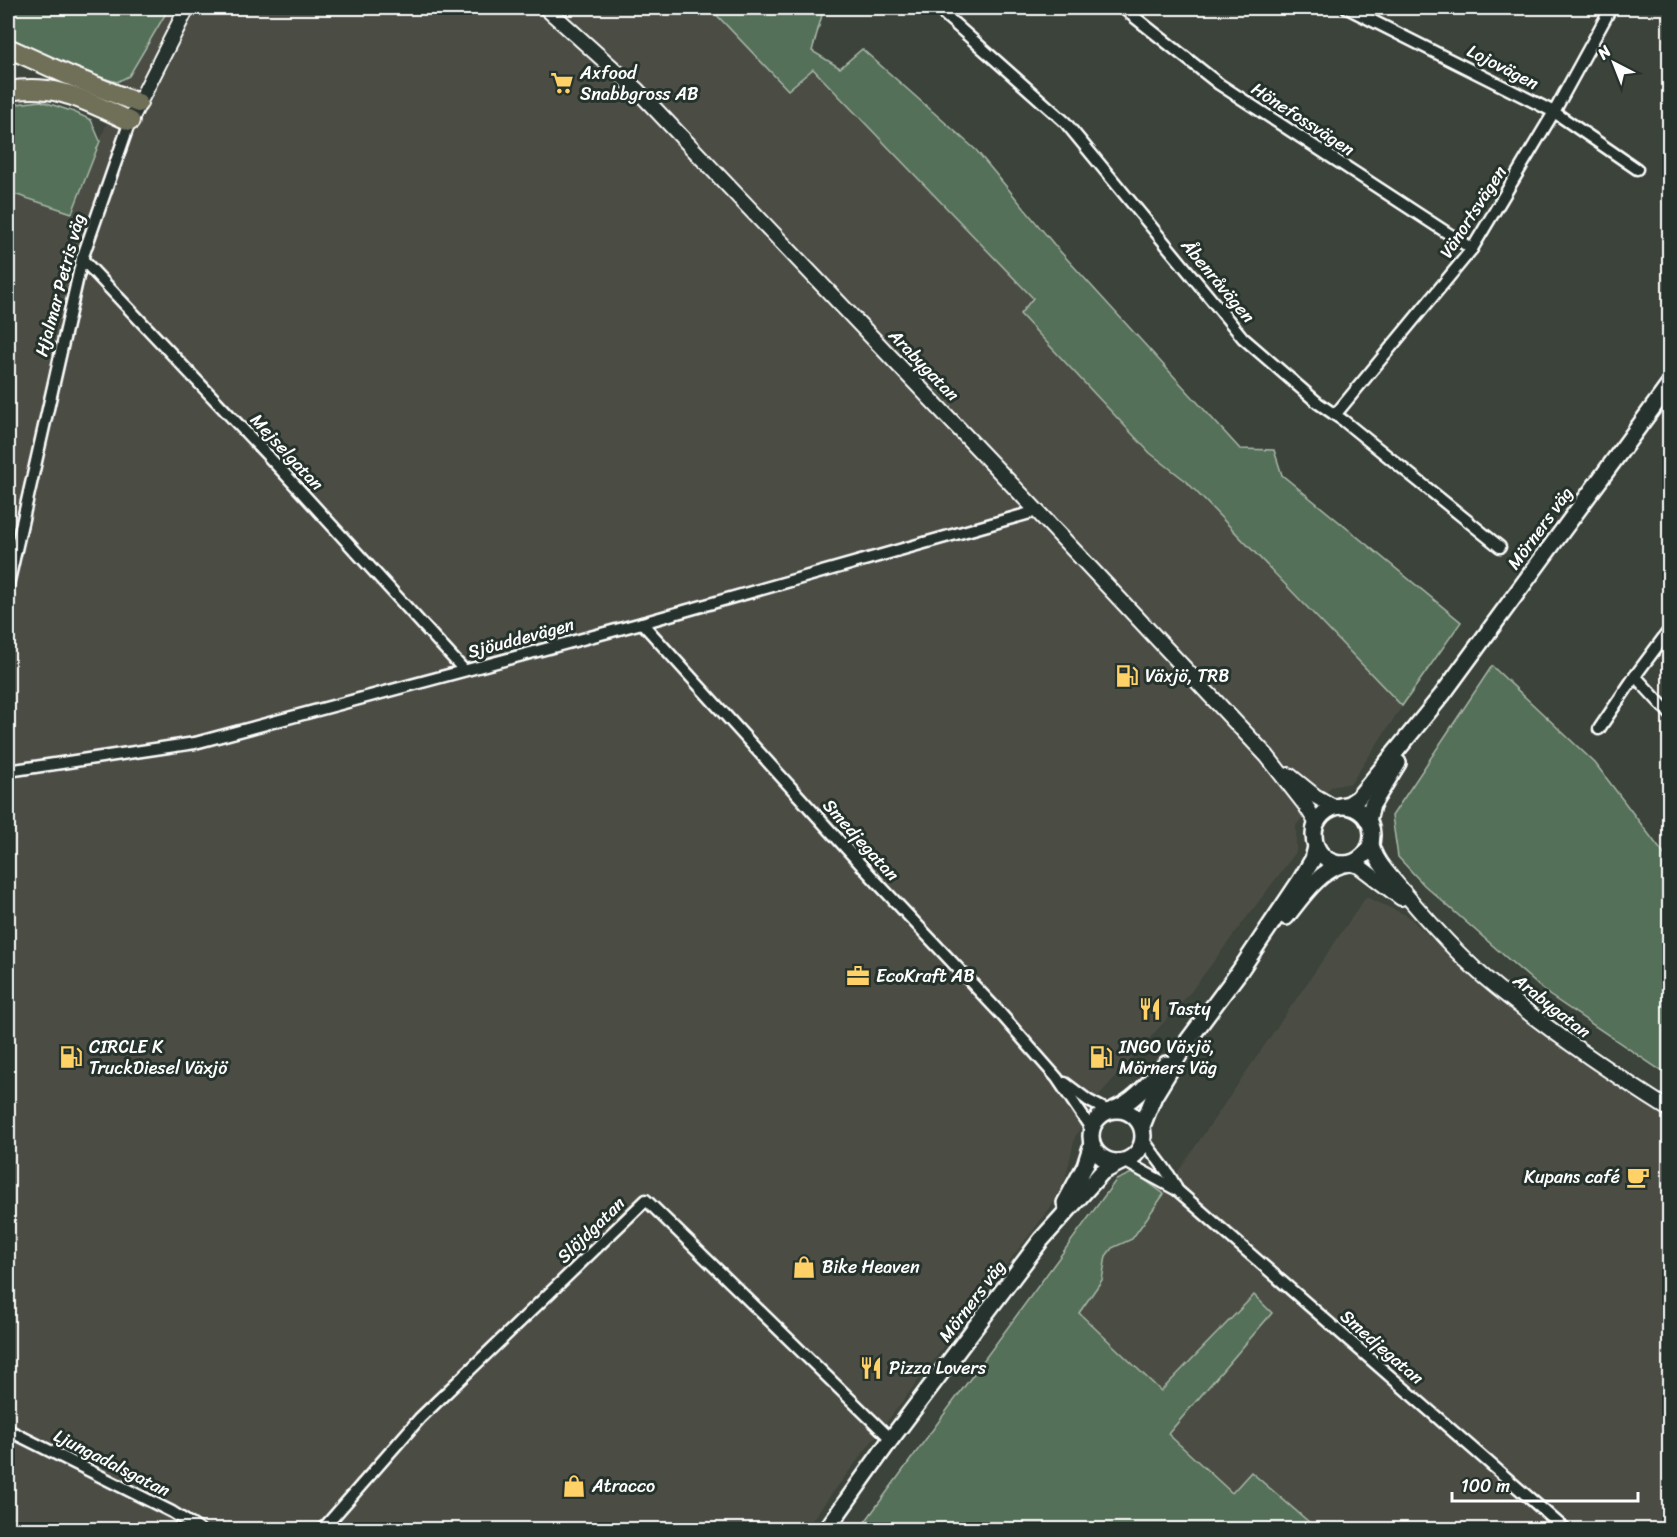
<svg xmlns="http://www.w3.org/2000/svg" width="1677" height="1537" font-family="Sriracha,sans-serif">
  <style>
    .built { fill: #4c4e44 }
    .green { fill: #547058; stroke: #aab8ac; stroke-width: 1.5 }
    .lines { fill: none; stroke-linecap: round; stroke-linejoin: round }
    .minor-casing { stroke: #fff; stroke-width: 15 }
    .tertiary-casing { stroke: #fff; stroke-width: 18 }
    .secondary-casing { stroke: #fff; stroke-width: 20 }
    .trunk-casing { stroke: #fff; stroke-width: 22 }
    .minor { stroke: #26332d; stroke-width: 10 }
    .tertiary { stroke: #26332d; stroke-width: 14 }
    .secondary { stroke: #26332d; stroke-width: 15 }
    .trunk { stroke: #706f59; stroke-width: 18 }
    .labels { text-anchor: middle; stroke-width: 6; stroke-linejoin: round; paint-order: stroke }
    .street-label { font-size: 18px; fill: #fff; stroke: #26332d }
    .poi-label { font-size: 18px; fill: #fff; stroke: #26332d; text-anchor: start }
  </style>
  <rect width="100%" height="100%" fill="#3c433a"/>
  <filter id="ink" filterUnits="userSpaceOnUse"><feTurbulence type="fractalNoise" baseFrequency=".0167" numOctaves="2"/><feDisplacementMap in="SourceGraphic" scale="12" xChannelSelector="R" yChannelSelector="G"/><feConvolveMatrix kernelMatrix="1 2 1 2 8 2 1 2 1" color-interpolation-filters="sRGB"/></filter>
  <g filter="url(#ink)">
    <g class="built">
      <polygon points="10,8 710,8 788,90 812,69 1034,299 1020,314 1150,453 1186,481 1402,706 1351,783 1331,787 1296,825 1296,852 1189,994 1100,1094 1075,1137 1062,1192 805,1529 8,1530 8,192 73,212 127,70"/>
      <polygon points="1366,897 1408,916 1473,979 1579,1058 1669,1117 1669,1529 1317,1529 1251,1472 1233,1493 1168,1434 1272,1313 1254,1295 1160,1391 1079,1313 1102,1280 1106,1256 1112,1248 1132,1239"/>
    </g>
    <g class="green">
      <polygon points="8,8 169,8 129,76 117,82 95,76 8,37"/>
      <polygon points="710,8 824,8 812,51 840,68 862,49 976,150 1057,248 1240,449 1274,450 1282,475 1461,622 1402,706 1186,481 1150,453 1020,314 1033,298 813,69 788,90"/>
      <polygon points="41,101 74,112 91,120 100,141 72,213 8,192 8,105"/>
      <polygon points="1492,666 1595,763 1669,861 1669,1076 1549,995 1424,885 1398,857 1392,816"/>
      <polygon points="1134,1172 1164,1194 1132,1239 1112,1248 1106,1256 1102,1280 1079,1313 1161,1391 1254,1295 1272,1313 1168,1434 1232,1493 1251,1472 1317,1529 859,1530 1116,1180"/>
    </g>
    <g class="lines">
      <g class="minor-casing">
        <g id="minor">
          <polyline points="937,8 1065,122 1243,338 1318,403 1344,421 1500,547"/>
          <polyline points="1123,8 1219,84 1472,249"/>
          <polyline points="1347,8 1554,112 1637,169"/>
          <polyline points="82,259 285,474 464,670"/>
          <polyline points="1335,415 1472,249 1554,112 1611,8"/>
          <polyline points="8,585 82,259 130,121"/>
          <polyline points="642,623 873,878 1000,1013 1057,1078 1092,1130"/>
          <polyline points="1635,676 1670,714"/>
          <polyline points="1599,729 1635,676 1670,629"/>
          <polyline points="8,771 195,743 642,623 1037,511"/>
          <polyline points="1065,1083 1089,1101 1108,1111"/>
          <path d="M1144 1140C1154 1157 1170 1171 1177 1190"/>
          <polyline points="1124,1161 1177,1190 1566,1530"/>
          <polyline points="8,1430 172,1512 200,1530"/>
          <polyline points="322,1530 420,1418 646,1200 891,1439"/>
        </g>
      </g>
      <g class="tertiary-casing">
        <g id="tertiary">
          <polyline points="546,8 637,90 1037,511 1267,756 1306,806 1316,822"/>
          <polyline points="130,121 187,8"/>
          <polyline points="1289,775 1315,796 1334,807"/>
          <path d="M1371 841C1374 861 1390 875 1402 890 1427 920 1454 951 1484 977 1542 1026 1605 1069 1670 1110"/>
          <polyline points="1349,863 1359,866 1401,898"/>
        </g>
      </g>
      <g class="secondary-casing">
        <g id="secondary">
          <polyline points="1340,806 1349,804 1358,798 1442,695 1670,384"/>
          <circle cx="1343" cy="835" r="29"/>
          <polyline points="1368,821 1372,805 1398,763"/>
          <path d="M1286 917C1302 897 1318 872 1343 864"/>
          <path d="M1115 1109C1136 1100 1150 1081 1166 1064"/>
          <circle cx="1117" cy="1136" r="26"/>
          <polyline points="1142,1126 1154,1096 1187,1042 1239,972 1300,881 1313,859 1316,847"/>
          <polyline points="1065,1203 1085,1166 1092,1144"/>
          <polyline points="826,1530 891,1439 1041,1240 1102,1172 1121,1162"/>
        </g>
      </g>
      <g class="trunk-casing">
        <g id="trunk">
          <polyline points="8,48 68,75 138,103"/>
          <path d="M8 91C59 83 85 101 130 121"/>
        </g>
      </g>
      <use href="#minor" class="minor"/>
      <use href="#tertiary" class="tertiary"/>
      <use href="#secondary" class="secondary"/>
      <use href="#trunk" class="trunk"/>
    </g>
  </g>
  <defs>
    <g id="supermarket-bare" transform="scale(1.8)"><path d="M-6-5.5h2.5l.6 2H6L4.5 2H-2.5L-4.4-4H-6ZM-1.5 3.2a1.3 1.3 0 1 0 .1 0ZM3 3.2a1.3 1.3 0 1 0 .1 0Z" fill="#ffd166" stroke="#26332d" stroke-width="2.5" paint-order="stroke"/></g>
    <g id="fuel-bare" transform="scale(1.8)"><path d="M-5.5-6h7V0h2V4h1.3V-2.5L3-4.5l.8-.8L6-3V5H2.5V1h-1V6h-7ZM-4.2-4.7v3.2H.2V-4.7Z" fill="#ffd166" stroke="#26332d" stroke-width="2.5" paint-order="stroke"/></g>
    <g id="office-bare" transform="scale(1.8)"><path d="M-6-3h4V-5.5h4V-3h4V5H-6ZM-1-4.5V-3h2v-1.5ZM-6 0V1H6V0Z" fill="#ffd166" stroke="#26332d" stroke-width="2.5" paint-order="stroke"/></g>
    <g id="restaurant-bare" transform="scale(1.8)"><path d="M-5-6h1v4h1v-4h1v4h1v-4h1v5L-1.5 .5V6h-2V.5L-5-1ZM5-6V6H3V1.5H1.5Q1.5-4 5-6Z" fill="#ffd166" stroke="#26332d" stroke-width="2.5" paint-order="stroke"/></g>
    <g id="cafe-bare" transform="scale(1.8)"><path d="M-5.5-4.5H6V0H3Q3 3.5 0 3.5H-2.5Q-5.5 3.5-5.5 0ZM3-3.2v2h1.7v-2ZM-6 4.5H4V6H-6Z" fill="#ffd166" stroke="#26332d" stroke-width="2.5" paint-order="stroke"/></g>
    <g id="shop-bare" transform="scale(1.8)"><path d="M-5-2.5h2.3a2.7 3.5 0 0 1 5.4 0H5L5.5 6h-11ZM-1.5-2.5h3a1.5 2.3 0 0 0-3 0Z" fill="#ffd166" stroke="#26332d" stroke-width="2.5" paint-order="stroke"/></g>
  </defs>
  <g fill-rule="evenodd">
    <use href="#supermarket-bare" x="562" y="83"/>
    <use href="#fuel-bare" x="1127" y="676"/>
    <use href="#office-bare" x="858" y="976"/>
    <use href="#restaurant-bare" x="1150" y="1009"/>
    <use href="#fuel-bare" x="71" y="1057"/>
    <use href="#fuel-bare" x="1101" y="1057"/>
    <use href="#cafe-bare" x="1638" y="1177"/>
    <use href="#shop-bare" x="804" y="1267"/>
    <use href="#restaurant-bare" x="871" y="1368"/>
    <use href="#shop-bare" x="574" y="1486"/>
  </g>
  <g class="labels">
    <g class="street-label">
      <text transform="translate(1503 67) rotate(27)" y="6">Lojovägen</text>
      <text transform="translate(1303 119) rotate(33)" y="6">Hönefossvägen</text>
      <text transform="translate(1473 212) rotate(-57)" y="6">Vänortsvägen</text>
      <text transform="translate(1218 281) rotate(50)" y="6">Åbenråvägen</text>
      <text transform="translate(60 285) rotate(-75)" y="6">Hjalmar Petris väg</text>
      <text transform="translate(924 365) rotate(46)" y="6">Arabygatan</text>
      <text transform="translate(287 452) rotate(47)" y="6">Mejselgatan</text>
      <text transform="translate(1540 528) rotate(-54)" y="6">Mörners väg</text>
      <text transform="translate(521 638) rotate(-15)" y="6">Sjöuddevägen</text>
      <text transform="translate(861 840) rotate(48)" y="6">Smedjegatan</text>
      <text transform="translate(1552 1006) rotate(38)" y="6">Arabygatan</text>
      <text transform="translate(591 1230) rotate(-44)" y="6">Slöjdgatan</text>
      <text transform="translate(972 1301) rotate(-53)" y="6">Mörners väg</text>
      <text transform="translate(1382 1347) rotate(41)" y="6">Smedjegatan</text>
      <text transform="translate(112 1463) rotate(27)" y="6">Ljungadalsgatan</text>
    </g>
    <g class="poi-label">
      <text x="580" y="79">Axfood<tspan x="580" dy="21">Snabbgross AB</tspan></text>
      <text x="1145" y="682">Växjö, TRB</text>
      <text x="876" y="982">EcoKraft AB</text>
      <text x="1168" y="1015">Tasty</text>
      <text x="89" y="1053">CIRCLE K<tspan x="89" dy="21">TruckDiesel Växjö</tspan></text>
      <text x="1119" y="1053">INGO Växjö,<tspan x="1119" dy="21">Mörners Väg</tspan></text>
      <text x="1620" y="1183" text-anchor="end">Kupans café</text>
      <text x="822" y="1273">Bike Heaven</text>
      <text x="889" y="1374">Pizza Lovers</text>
      <text x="592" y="1492">Atracco</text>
    </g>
  </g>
  <rect width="1677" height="1537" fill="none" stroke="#26332d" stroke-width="30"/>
  <rect x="15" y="15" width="1647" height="1507" fill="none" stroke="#fff" stroke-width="2" filter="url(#ink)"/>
  <g transform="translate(1614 63) rotate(318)" stroke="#26332d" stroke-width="4.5" paint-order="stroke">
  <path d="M0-4.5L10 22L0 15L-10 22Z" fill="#ffffff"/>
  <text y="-9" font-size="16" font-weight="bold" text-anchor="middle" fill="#ffffff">N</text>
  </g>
  <path d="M1452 1492v9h186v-9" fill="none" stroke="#ffffff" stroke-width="3"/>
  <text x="1461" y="1492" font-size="18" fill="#ffffff" stroke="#26332d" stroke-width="4.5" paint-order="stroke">100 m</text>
</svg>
